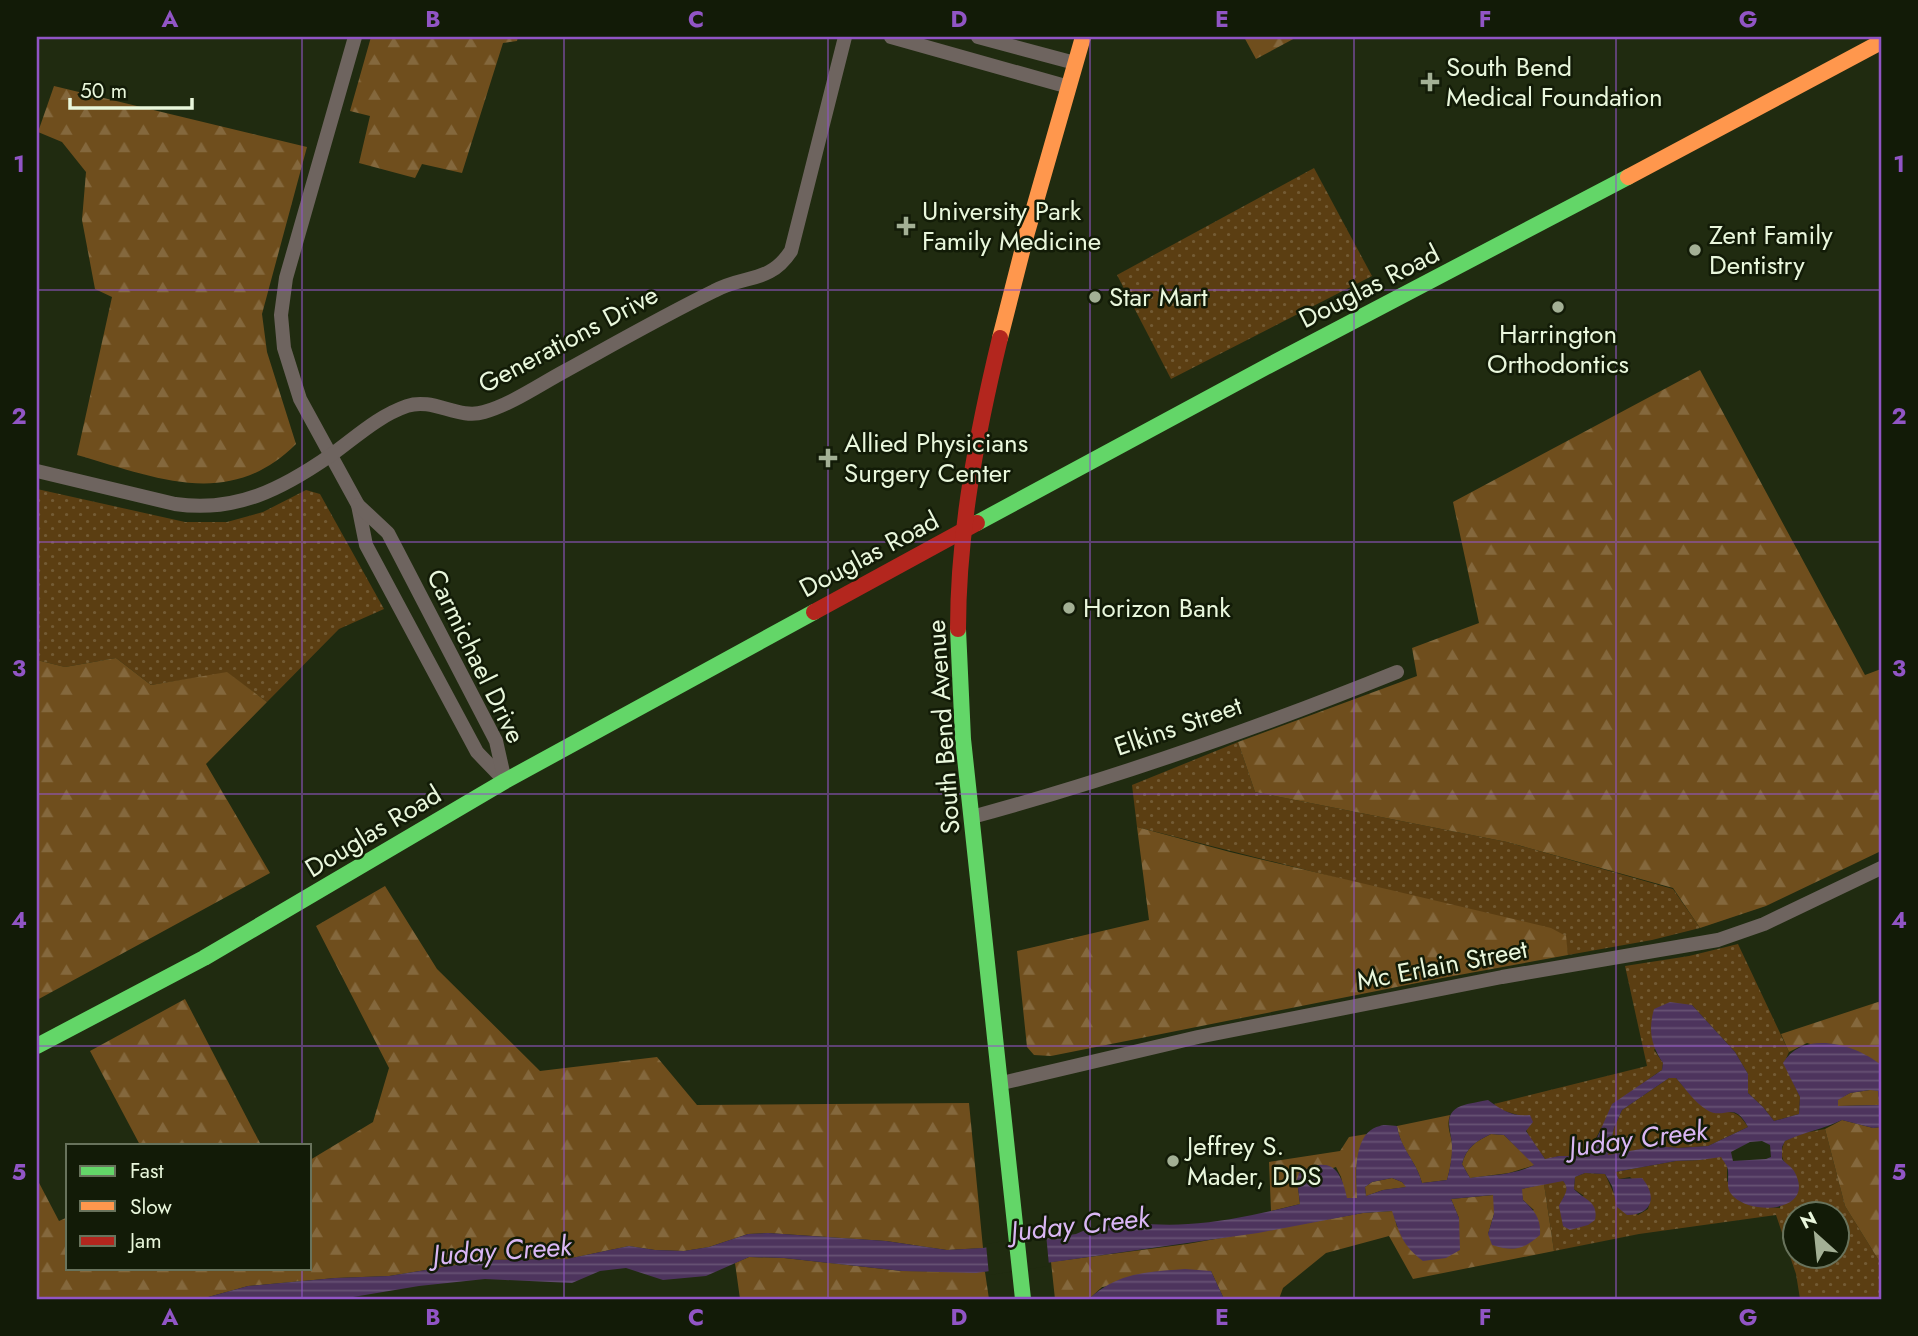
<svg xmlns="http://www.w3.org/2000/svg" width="1918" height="1336" font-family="Jost,sans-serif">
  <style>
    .grass { fill: url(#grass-dots); fill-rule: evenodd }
    .forest { fill: url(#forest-firs) }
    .water { fill: url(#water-rules); fill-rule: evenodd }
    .pier { fill: #202b10 }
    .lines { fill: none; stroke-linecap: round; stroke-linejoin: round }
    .street { stroke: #6e645f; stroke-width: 14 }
    .fast { stroke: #63d668; stroke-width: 16 }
    .slow { stroke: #ff974d; stroke-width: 16 }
    .jam { stroke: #b3261e; stroke-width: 16 }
    .grid { fill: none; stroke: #9155c5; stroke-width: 2; stroke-opacity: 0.55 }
    .poi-dot { fill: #a3b095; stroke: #121b07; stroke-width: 2.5 }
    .labels { text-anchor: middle; stroke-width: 5; stroke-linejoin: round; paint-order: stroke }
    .poi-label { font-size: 26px; fill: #e9f7dc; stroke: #121b07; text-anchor: start }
    .street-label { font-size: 26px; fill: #e9f7dc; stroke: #121b07 }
    .water-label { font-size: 28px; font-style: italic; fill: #d9b6f4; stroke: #121b07 }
    .neatline { fill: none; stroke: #9155c5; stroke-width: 2.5 }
    .grid-label { font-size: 23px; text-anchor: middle; font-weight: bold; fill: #9155c5 }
  </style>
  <defs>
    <pattern id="grass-dots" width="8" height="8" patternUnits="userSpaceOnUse" patternTransform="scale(1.75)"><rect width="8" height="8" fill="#5b3e12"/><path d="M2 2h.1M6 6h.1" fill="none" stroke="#735b34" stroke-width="1.8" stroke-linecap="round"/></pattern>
    <pattern id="forest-firs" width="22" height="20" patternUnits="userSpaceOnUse" patternTransform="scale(1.75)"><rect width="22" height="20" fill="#6f4e1d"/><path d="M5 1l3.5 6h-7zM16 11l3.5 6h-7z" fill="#84683d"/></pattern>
    <pattern id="water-rules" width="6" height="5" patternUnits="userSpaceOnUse" patternTransform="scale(1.75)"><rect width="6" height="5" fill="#4d345d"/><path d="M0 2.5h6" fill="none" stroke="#675274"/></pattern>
  </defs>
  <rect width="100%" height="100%" fill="#202b10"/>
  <g class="grass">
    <polygon points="1314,168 1372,276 1171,379 1117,275"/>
    <polygon points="37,489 185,522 227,522 263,512 306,490 320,494 384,609 339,629 267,702 227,673 151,685 116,658 65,667 37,660"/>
    <polygon points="1238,742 1255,792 1507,842 1673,889 1700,928 1652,940 1568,955 1565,936 1137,827 1132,785"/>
    <path d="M1738 944 1789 1052 1784 1063 1800 1097 1799 1114 1774 1121 1763 1107 1748 1093V1074L1735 1052 1692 1005 1654 1050 1663 1063 1662 1070C1629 1091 1601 1117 1589 1156H1559L1546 1160 1530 1139 1521 1116 1498 1109 1494 1104 1647 1066 1625 966 1689 956Z"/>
    <path d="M1669 1078H1676L1689 1093 1718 1113C1734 1110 1739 1113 1748 1127L1708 1146 1678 1148 1657 1146 1607 1156 1614 1128 1622 1110Z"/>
    <path d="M1825 1129 1845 1206 1881 1264V1299H1800L1796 1274 1776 1215 1639 1234 1554 1251 1544 1184 1562 1180 1567 1185V1192L1563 1198 1584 1196 1574 1189 1575 1177 1585 1173 1605 1174 1615 1196 1638 1215 1648 1209 1651 1198 1630 1177 1619 1179 1615 1172 1676 1161 1700 1160 1721 1156 1727 1166V1181L1741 1202 1757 1206 1780 1208 1786 1164C1780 1157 1781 1149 1785 1141L1799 1134ZM1796 1214H1838V1256H1796Z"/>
  </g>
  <g class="forest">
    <polygon points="371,37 518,37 517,41 503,43 462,173 422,164 415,178 359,163 370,116 350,111"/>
    <polygon points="1244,37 1297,37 1256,59"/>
    <path d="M54 86 307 147 262 314 267 352 296 444C229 511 155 477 77 455L112 297 95 289 82 220 86 172 62 142 38 132Z"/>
    <polygon points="1700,370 1865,675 1881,669 1881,851 1766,906 1700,928 1673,888 1507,842 1255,792 1238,742 1417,676 1412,648 1479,623 1453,502"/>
    <polygon points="116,658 151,685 227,672 267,702 206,764 270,873 37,1000 37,660 65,667"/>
    <polygon points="1137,827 1230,852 1551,928 1566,936 1568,955 1437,979 1051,1056 1034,1055 1027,1047 1017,951 1149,920"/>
    <polygon points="385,886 437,969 540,1071 657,1057 697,1105 969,1103 983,1248 947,1250 886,1241 768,1233 748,1234 709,1247 684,1251 655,1250 629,1246 567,1259 487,1260 389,1276 335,1278 248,1286 201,1299 37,1299 37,1179 59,1221 68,1217 68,1268 310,1268 310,1160 373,1122 389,1068 316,926"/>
    <polygon points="185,999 261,1145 140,1145 90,1051"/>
    <polygon points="1881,1001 1881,1065 1807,1043 1789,1052 1781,1034"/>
    <polygon points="1870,1090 1878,1090 1880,1105 1838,1106 1837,1100 1850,1093"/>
    <path d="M1450 1115C1446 1127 1451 1133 1452 1144 1453 1156 1450 1169 1447 1180L1422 1183C1416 1160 1401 1151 1397 1126Z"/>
    <polygon points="1842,1120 1873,1128 1881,1127 1881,1264 1845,1206 1825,1129"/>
    <path d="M1367 1134C1355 1158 1355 1171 1358 1198H1346L1341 1177 1336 1167 1297 1180 1300 1204 1271 1211 1269 1162 1340 1151 1349 1137Z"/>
    <path d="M1491 1134 1504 1135 1535 1165 1509 1173 1470 1178 1462 1164C1466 1148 1476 1141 1491 1134Z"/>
    <polygon points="1392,1178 1402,1182 1407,1187 1383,1190 1366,1196 1365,1187 1372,1182"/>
    <polygon points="1544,1184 1554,1251 1413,1279 1389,1236 1326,1253 1283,1288 1279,1299 1224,1299 1211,1271 1102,1287 1089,1299 1055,1299 1051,1262 1187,1244 1363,1213 1393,1211 1397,1227 1459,1218 1451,1199 1494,1195 1494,1214 1488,1234 1534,1210 1523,1200 1521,1189"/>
    <polygon points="749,1257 784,1258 902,1271 985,1272 989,1299 740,1299 735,1263"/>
  </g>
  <g class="water">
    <path d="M1670 1002 1692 1005 1735 1052 1748 1074V1093L1763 1107 1774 1121 1799 1114 1800 1097 1783 1063C1803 1029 1856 1044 1881 1065V1127L1873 1128 1842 1120C1824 1129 1804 1132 1785 1141L1782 1147V1159C1786 1164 1791 1166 1794 1171 1817 1211 1754 1216 1734 1197 1725 1189 1729 1182 1728 1171 1728 1166 1723 1161 1721 1157L1700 1160 1676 1161 1615 1172 1619 1179 1642 1178C1658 1197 1652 1215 1627 1215L1617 1207 1612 1186 1605 1174 1585 1173 1575 1177 1574 1189C1584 1200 1599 1201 1595 1220L1588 1225 1570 1230 1563 1226 1559 1206C1563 1196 1571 1190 1563 1181L1522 1189 1523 1200C1535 1211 1541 1218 1540 1235 1522 1250 1515 1252 1492 1245L1488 1234 1494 1214 1493 1195 1451 1199 1459 1218 1460 1250 1446 1258 1423 1261C1403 1246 1400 1235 1392 1211L1363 1213 1258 1233 976 1273 902 1271 784 1258 749 1257 706 1276 663 1280 626 1268 600 1271 572 1283 485 1279 419 1286 341 1299H201L248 1286 335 1278 389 1276 487 1260 567 1259 629 1246 655 1250 684 1251 709 1247 748 1234 768 1233 886 1241 947 1250 983 1248 1076 1234C1111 1218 1152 1227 1188 1224 1225 1222 1264 1213 1300 1204L1297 1180 1299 1173C1329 1155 1341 1168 1347 1198H1357C1356 1177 1352 1132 1380 1126 1384 1124 1392 1126 1397 1126 1401 1150 1416 1160 1422 1183L1447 1180C1450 1169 1452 1158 1452 1146 1452 1132 1441 1114 1461 1106 1469 1103 1479 1102 1488 1100 1502 1110 1512 1117 1530 1115L1533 1122 1526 1131 1545 1159 1559 1156H1589L1612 1104 1662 1070 1663 1063C1651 1046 1648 1030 1654 1009ZM1669 1078H1676C1685 1088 1695 1103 1707 1110 1725 1121 1733 1099 1748 1127L1708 1146 1678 1148 1657 1146 1608 1155 1614 1128 1622 1110ZM1870 1090 1878 1091 1879 1105 1838 1106V1100L1850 1093ZM1491 1134 1504 1135 1534 1165C1515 1175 1491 1175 1470 1178L1462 1164C1466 1148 1476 1141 1491 1134ZM1762 1141 1770 1145 1771 1157 1766 1159 1733 1161 1731 1152 1750 1142ZM1392 1178 1402 1182 1406 1187 1383 1190 1366 1196 1365 1187 1372 1182Z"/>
    <path d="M1185 1269 1211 1271 1224 1299H1089C1118 1272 1148 1272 1185 1269Z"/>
  </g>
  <polygon class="pier" points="1046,1234 1049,1266 989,1275 986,1244"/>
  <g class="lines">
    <g class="street">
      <polyline points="355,37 286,278 281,315 284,348 300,399 358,505 366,545 477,752 505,781"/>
      <polyline points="891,37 1069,87"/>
      <polyline points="978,37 1075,63"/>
      <path d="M37 471 175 504C236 513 282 489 331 455 356 437 378 416 407 406 433 397 458 420 484 412 512 404 539 385 565 371 614 344 663 316 714 291 746 274 769 284 791 251L845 37"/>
      <polyline points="358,505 388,533 496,741 505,781"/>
      <path d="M972 817C1116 778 1258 728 1397 672"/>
      <polyline points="1002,1083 1198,1037 1502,977 1718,940 1764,924 1881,868"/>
    </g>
    <g class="fast">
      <polyline points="977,523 1266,367 1628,177"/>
      <polyline points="958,629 963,739 1023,1299"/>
      <polyline points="37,1046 204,958 505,781 814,612"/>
    </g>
    <g class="slow">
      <polyline points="1628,177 1881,42"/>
      <polyline points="1000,338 1026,236 1083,37"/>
    </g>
    <g class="jam">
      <polyline points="814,612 977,523"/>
      <path d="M958 629C958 532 977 433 1000 338"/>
    </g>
  </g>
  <path class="grid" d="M302 37V1145M564 37V1299M828 37V1299M1090 37V1299M1354 37V1299M1616 37V1299M37 290H1881M37 542H1881M37 794H1881M37 1046H1881M302 1268V1299"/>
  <g class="poi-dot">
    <path d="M1426.5 71.5h7v7h7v7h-7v7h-7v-7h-7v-7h7z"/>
    <path d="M902.5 215.5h7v7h7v7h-7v7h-7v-7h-7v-7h7z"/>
    <circle cx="1695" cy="250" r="7"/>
    <circle cx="1095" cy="297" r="7"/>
    <circle cx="1558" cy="307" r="7"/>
    <path d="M824.5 447.5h7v7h7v7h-7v7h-7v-7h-7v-7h7z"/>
    <circle cx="1069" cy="608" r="7"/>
    <circle cx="1173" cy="1161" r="7"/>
  </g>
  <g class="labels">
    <g class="poi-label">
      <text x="1446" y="76">South Bend<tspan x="1446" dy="30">Medical Foundation</tspan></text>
      <text x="922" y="220">University Park<tspan x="922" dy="30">Family Medicine</tspan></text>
      <text x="1709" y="244">Zent Family<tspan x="1709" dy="30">Dentistry</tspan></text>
      <text x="1109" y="306">Star Mart</text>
      <text x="1558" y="343" text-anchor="middle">Harrington<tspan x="1558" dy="30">Orthodontics</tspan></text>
      <text x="844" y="452">Allied Physicians<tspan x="844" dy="30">Surgery Center</tspan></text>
      <text x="1083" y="617">Horizon Bank</text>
      <text x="1187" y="1155">Jeffrey S.<tspan x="1187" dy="30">Mader, DDS</tspan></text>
    </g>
    <g class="street-label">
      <text transform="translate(1369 286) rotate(-27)" y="9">Douglas Road</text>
      <text transform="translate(568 339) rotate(-28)" y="9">Generations Drive</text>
      <text transform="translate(869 554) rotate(-28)" y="9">Douglas Road</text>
      <text transform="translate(476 656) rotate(64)" y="9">Carmichael Drive</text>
      <text transform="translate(1178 726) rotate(-19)" y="9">Elkins Street</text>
      <text transform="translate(943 727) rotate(-94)" y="9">South Bend Avenue</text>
      <text transform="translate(373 831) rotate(-31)" y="9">Douglas Road</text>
      <text transform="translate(1442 965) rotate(-11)" y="9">Mc Erlain Street</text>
    </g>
    <g class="water-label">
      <text transform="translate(1638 1138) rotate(-7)" y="10">Juday Creek</text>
      <text transform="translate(1080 1224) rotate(-6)" y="10">Juday Creek</text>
      <text transform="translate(502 1250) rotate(-4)" y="10">Juday Creek</text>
    </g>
  </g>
  <rect width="1918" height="1336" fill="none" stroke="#121b07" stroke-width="77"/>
  <rect x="66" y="1144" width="245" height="126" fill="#121b07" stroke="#68735c" stroke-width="2"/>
  <rect x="80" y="1166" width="35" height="10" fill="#63d668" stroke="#68735c" stroke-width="2"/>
  <text x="130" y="1178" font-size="21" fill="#e9f7dc">Fast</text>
  <rect x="80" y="1201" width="35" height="10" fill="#ff974d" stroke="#68735c" stroke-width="2"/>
  <text x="130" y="1214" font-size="21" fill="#e9f7dc">Slow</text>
  <rect x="80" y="1236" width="35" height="10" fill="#b3261e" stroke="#68735c" stroke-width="2"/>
  <text x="130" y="1248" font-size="21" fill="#e9f7dc">Jam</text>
  <g transform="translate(1816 1235) rotate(333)"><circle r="33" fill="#121b07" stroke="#68735c" stroke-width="2"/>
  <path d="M0-5L12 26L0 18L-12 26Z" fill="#a3b095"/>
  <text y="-10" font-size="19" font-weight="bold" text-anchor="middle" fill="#e9f7dc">N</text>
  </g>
  <path d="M70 98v10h122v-10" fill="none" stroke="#e9f7dc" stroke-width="3.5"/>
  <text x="80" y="98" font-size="21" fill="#e9f7dc" stroke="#121b07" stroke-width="5" paint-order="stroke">50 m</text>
  <rect x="38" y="38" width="1842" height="1260" class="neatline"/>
  <g class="grid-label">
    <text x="170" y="27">A</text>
    <text x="433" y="27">B</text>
    <text x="696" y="27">C</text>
    <text x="959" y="27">D</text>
    <text x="1222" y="27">E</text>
    <text x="1485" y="27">F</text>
    <text x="1748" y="27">G</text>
    <text x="19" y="172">1</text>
    <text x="1899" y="172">1</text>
    <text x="19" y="424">2</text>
    <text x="1899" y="424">2</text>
    <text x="19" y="676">3</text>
    <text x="1899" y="676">3</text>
    <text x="19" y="928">4</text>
    <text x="1899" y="928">4</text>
    <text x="19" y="1180">5</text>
    <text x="1899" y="1180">5</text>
    <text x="170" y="1325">A</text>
    <text x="433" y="1325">B</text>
    <text x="696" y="1325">C</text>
    <text x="959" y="1325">D</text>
    <text x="1222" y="1325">E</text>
    <text x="1485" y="1325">F</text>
    <text x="1748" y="1325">G</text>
  </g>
</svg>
